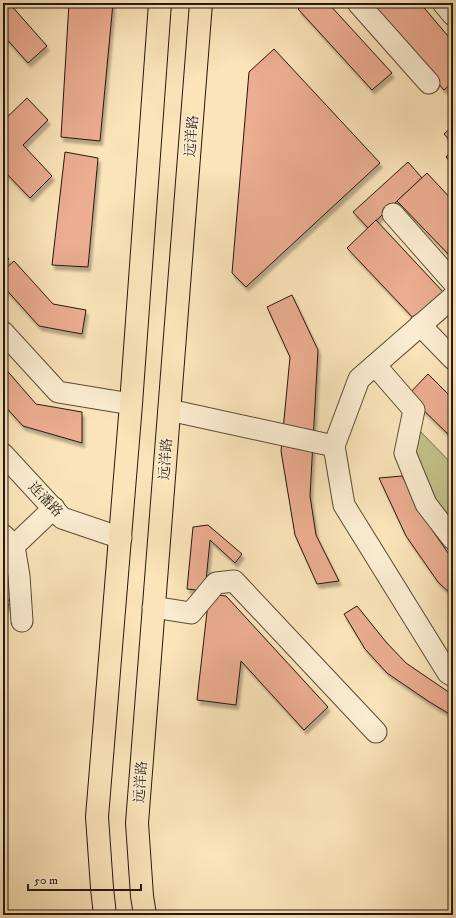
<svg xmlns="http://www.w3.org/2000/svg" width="456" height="918" font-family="'IM FELL DW Pica','Noto Serif SC',serif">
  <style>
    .green { fill: #c4c28c; stroke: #746d4c }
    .building { fill: #ecad92; stroke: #25180d; filter: url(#shadow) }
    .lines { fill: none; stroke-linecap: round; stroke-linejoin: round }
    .minor-casing { stroke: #5a4b38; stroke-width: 23 }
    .highway-casing { stroke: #25180d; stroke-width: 24 }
    .minor { stroke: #fcedd2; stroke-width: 21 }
    .highway { stroke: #fbe4ba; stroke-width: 22 }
    .labels { text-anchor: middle; stroke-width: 3; stroke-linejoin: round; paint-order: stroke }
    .street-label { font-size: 14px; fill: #25180d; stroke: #fcedd2 }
  </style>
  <defs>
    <filter id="shadow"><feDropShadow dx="2.5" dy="4.5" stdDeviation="1" flood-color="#0004"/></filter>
  </defs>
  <rect width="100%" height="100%" fill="#fbe4ba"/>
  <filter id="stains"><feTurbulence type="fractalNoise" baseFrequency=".005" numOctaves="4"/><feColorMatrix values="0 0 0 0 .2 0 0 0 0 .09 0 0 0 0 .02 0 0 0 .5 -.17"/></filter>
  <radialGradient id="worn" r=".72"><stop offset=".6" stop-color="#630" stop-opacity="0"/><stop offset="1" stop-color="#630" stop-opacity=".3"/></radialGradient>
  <polygon class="green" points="417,428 453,465 453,520 437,501 413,449"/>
  <g class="building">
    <polygon points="3,3 9,3 47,46 28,63 3,35"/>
    <polygon points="69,3 113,3 100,141 61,137"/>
    <polygon points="305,3 328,3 392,73 372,90 298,9"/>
    <polygon points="371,3 420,3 453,42 453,82 444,90"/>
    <polygon points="274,49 380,163 246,287 232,273 249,72"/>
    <polygon points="27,98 48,120 23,145 52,176 30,198 3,170 3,121"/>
    <polygon points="453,126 453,144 444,134"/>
    <polygon points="453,149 453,165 446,157"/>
    <polygon points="65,152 98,158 88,267 52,265"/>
    <polygon points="408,162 422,178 368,228 353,212"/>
    <polygon points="427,173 453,201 453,259 397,201"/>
    <polygon points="376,220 445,294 416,321 347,248"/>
    <polygon points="3,253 9,259 3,264"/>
    <polygon points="14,261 53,304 86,310 82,334 39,326 3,286 3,271"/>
    <polygon points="292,295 318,350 310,496 316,535 339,581 317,584 295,535 281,451 290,357 267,307"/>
    <polygon points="3,366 36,404 82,412 82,443 23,426 3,404"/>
    <polygon points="428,374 453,399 453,439 408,395"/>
    <polygon points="402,476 430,527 453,560 453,596 438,582 406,536 379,478"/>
    <polygon points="208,525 242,554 235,563 210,540 205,591 187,589 193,527"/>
    <polygon points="3,555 16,569 3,579"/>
    <polygon points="3,594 11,603 3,610"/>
    <polygon points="209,594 226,596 328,707 304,730 241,661 236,705 197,700"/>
    <polygon points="357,606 386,642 406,663 453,695 453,713 451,715 428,701 387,673 365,649 344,614"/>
  </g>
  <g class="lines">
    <g class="minor-casing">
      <g id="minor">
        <polyline points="358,3 429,83"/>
        <polyline points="443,3 453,15"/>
        <polyline points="393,214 453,282"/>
        <polyline points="420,325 453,359"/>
        <polyline points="3,332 58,392 131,404"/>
        <polyline points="375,365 414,410 405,453 426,504 453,539"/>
        <polyline points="169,410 334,446 344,505 448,673 453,676"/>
        <polyline points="334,446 359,379 453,297"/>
        <polyline points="3,454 62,518 121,538"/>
        <polyline points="3,535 14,546 54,508"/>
        <polyline points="14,546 19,576 22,621"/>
        <polyline points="153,607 191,613 216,583 234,581 376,732"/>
      </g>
    </g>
    <g class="highway-casing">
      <g id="highway">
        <polyline points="105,915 102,888 97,817 131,404 160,3"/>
        <polyline points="145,915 142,896 137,823 201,3"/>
      </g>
    </g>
    <use href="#minor" class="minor"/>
    <use href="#highway" class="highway"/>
  </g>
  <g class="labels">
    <g class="street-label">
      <text transform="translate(191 136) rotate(-85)" y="5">远洋路</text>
      <text transform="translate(165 459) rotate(-86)" y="5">远洋路</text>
      <text transform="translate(46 499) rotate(46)" y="5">连潘路</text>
      <text transform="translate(140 782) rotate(-86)" y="5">远洋路</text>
    </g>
  </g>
  <rect width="456" height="918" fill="none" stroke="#fbe4ba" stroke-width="16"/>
  <rect x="4" y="4" width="448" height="910" fill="none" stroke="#25180d" stroke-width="2"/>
  <rect x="8" y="8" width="440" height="902" fill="none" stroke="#25180d"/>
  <path d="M28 884v6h113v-6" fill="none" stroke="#25180d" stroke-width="2"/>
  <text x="34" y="884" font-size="12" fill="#25180d" stroke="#fcedd2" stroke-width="3" paint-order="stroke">50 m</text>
  <rect width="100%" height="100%" filter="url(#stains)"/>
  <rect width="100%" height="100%" fill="url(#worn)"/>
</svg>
